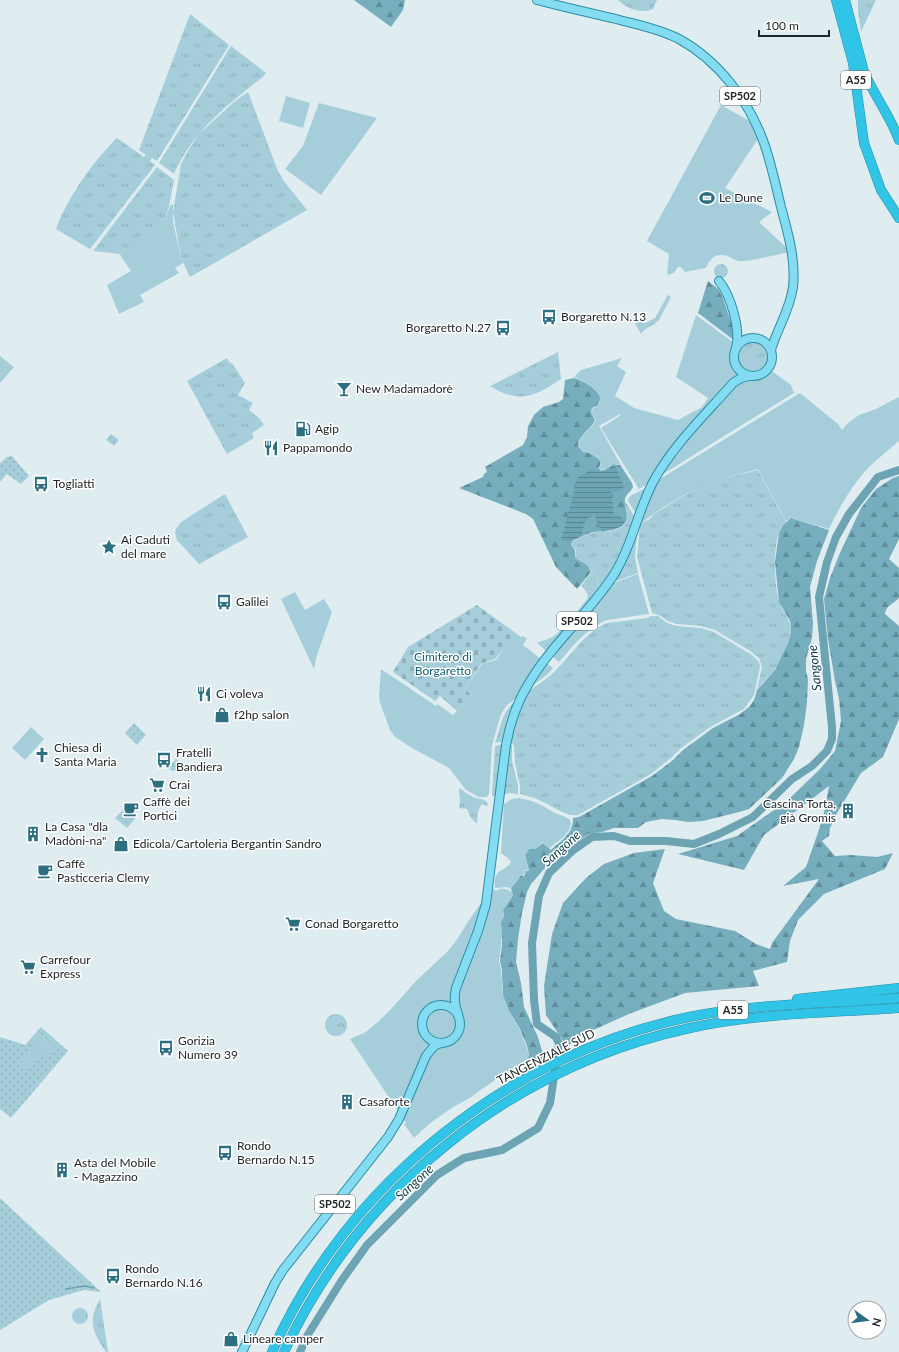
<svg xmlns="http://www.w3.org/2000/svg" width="899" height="1352" font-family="Lato,sans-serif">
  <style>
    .grass { fill: url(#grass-tufts) }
    .forest { fill: url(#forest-firs) }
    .cemetery { fill: url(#cemetery-stones) }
    .park { fill: url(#park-dots) }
    .garden { fill: #a5ceda }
    .water { fill: url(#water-rules) }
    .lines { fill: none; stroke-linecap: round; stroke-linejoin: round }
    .stream { stroke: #6ca4b3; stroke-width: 1.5 }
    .river { stroke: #6ca4b3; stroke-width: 8 }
    .major-casing { stroke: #2b8da4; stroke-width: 10 }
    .highway-casing { stroke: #2b8da4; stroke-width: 10 }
    .major { stroke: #83dcf1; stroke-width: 8 }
    .highway { stroke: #30c5e7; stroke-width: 9 }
    .labels { text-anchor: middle; stroke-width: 3; stroke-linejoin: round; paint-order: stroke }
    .shield { fill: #fff; stroke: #646768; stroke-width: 1 }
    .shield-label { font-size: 11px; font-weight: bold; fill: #212628 }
    .poi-label { font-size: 12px; fill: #212628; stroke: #fff; text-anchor: start }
    .park-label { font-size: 12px; fill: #166172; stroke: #fff }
    .street-label { font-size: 12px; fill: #212628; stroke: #fff }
    .water-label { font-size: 13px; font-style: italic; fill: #093e4a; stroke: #fff }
  </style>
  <defs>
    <pattern id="grass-tufts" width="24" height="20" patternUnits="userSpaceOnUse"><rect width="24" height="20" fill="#a5ceda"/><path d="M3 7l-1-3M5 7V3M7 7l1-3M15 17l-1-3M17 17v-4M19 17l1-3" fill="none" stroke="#8eb1bb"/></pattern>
    <pattern id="forest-firs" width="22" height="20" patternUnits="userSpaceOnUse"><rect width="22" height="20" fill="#76aebe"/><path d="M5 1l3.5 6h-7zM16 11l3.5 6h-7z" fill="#608d9a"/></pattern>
    <pattern id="cemetery-stones" width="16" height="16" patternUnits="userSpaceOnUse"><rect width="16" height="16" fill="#a5ceda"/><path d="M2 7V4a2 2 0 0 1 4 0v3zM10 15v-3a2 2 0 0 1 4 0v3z" fill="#8eb1bb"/></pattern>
    <pattern id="park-dots" width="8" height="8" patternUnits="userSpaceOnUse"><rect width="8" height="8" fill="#a5ceda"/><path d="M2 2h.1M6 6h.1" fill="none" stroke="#8eb1bb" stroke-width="1.8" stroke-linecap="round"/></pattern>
    <pattern id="water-rules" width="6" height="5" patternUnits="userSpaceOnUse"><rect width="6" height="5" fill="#6ca4b3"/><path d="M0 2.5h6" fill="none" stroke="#588592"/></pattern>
  </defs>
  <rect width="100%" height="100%" fill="#dfedf1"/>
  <g class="grass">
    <path d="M618 0H657L653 9C641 14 627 9 618 0Z"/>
    <polygon points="858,0 876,0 861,32 858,11"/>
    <path d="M190 14 229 45 157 161 152 158 150 161 155 165 90 249 56 229C67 198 94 160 117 138L144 157 146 155 139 150Z"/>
    <path d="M231 46 266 73 263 77C228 104 192 132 174 174L159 163Z"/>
    <polygon points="248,92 278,171 283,180 307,210 190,277 181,258 173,212 181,164 189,149 198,135 212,122 235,101"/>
    <polygon points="157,167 174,180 169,206 165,220 141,249 125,249 120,254 93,251"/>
    <circle cx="721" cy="271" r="7"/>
    <path d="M668 295 671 297 659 320C654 326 645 327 641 334L632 318 645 323 655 318Z"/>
    <path d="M755 342C767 345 772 356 766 367L741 349 748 343Z"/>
    <path d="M558 352 561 379C534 397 519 404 490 386Z"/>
    <polygon points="227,358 230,363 232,363 245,383 238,395 253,403 249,410 260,419 264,425 252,433 254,438 227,454 187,381"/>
    <path d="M758 470 786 522C771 533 774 584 779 601 782 612 792 620 791 632 789 644 781 658 775 669 770 676 762 682 757 690L762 667 759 658 750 651 715 630 701 626 677 624 668 621 661 616 652 613 637 557 640 523 648 520 654 514 680 498 704 485 726 478Z"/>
    <polygon points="225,494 248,537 199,564 177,540 175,533 176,529 181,522"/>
    <path d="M626 502 638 523 635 557 638 573 600 587 594 569 591 572 587 565 575 558 576 550 571 545 572 541C579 538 586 534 593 533 603 530 623 534 627 519 628 515 626 508 625 504Z"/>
    <path d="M651 616H658L667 623 676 626 701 628 714 632 752 655 759 662 760 667 754 695 744 709 712 726 681 748 671 758 651 774 578 815C565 817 551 805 539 800 533 797 526 796 520 794V785L515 763 514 746C509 739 502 742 495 743 499 732 501 718 508 709 517 697 539 685 551 675 570 658 583 633 607 623L647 618Z"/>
    <polygon points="503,744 510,744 512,746 512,761 518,785 518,794 510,793 492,796 495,746"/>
    <polygon points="176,759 186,768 174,771 167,769"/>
    <path d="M460 788C464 791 467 794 471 796 477 800 485 797 488 804L487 806 482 804 478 811 477 824 471 818 467 809 459 808 460 802 459 789Z"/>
    <circle cx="336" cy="1025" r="11"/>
    <path d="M100 1299 108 1352H106C93 1333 87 1321 100 1299Z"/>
    <circle cx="80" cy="1316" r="8"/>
  </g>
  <g class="forest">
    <polygon points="354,0 405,0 403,10 391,27"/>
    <polygon points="708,281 718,289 723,298 735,335 735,341 698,313"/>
    <path d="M574 378C582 380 598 389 600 397 601 400 598 404 597 406L592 408 591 412 595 420C591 430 579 434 578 446L583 452C590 452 596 456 601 462L599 468 601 471C608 470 613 461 621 466L632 483 633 487C631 492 626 494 625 499 624 506 629 515 626 521 620 532 606 530 595 532 588 533 579 537 572 541L571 545 575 550V558L587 565 591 572 577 589 556 567 535 523 533 519 526 514 459 488 483 477 484 474 487 472 485 467 523 445 527 437 528 426 534 415 543 407 559 402 563 399 565 380Z"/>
    <path d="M899 476V539L889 559 899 568V598C894 604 886 605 885 614L899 626V719L883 757 861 773 837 813 830 828 829 836 822 841 835 856 851 855 877 857 893 853 885 869 824 894 798 920 790 941 787 962 753 971 759 986 685 993 629 1014 580 1036 567 1047 546 1015 544 986 552 934 563 903 586 878 604 864 634 853 665 849 653 883 664 911 676 919 735 931 756 944 770 949 772 943 819 879 783 886 806 867 823 818 829 786 764 835 744 870 678 854 737 836 787 801 820 769 835 751 841 721 839 699 835 681 828 639 824 599 830 578 839 555 861 508 876 489 893 478Z"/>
    <path d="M791 518 829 530 817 561 810 587 813 623 812 638 806 659V671L808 679 807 703 804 725 799 747 794 759 782 778 749 809 739 812 703 821 688 822 675 820 662 819 646 822 638 828H614L602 832 588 834 545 868 531 884 527 892 522 913 518 939 516 962 521 983 524 1007 538 1037 544 1058 529 1066 527 1061 529 1054 527 1046 520 1029 509 1011 503 996 502 969 500 961 502 945 501 922 504 916 503 910 513 895 511 889 521 875 524 877 526 871H529L525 855 529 849H535L543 843 551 850C562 839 573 835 573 818L579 817 652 776 673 760 683 750 713 728 740 714 750 706 754 700 757 690 775 670 788 643 791 633V627L790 621 779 602 775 562 779 533 783 525Z"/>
  </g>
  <polygon class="cemetery" points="477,605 521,637 505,647 495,659 481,664 465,689 472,695 457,711 440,696 435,701 393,672 408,647"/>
  <g class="park">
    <polygon points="111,434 119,440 114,446 106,440"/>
    <polygon points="12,456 29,476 21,484 7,474 0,482 0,463 7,457"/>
    <polygon points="134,723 146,735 137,745 125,733"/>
    <polygon points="125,808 136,818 127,828 115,818"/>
    <polygon points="41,1027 68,1051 11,1118 0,1109 0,1037 25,1045"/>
    <polygon points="0,1198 101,1292 84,1290 49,1300 0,1330"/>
  </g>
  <g class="garden">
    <polygon points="286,96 310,103 303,128 279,121"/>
    <polygon points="319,103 377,118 321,195 285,169 303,146"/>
    <path d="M721 105 753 123 757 131 758 139 725 188 772 212 759 222 791 252C781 253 746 263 739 261 733 260 728 254 721 255 713 255 709 261 706 268L685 272 681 267H678L674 273 667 275 669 254 647 241Z"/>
    <polygon points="173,204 173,222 181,258 183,263 175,268 179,273 140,295 144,302 119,314 107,285 131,271 120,255 125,249 141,249 165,220 170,206"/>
    <path d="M696 315 791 385 794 393 721 438 714 427 721 438 639 489 601 428 621 415 620 414 599 426 621 465C613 461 609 470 601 470L600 468 601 462C597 456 591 452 583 452L578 446C580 434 591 430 596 420L591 412 593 408 597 407C599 404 601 400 600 397 599 389 582 380 574 377L581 370 622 358 617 366 626 372 615 396 634 408 678 420 702 407 708 398 676 377Z"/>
    <polygon points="0,356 14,367 0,383"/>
    <path d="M800 393 838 424 842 430 848 423 859 415 876 409 899 397V441C889 450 878 458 869 467 852 485 839 508 829 529L791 518 786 521 758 469C729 477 706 483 679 498 671 503 663 507 655 513 650 516 647 520 640 523L639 519 628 501V499L630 496 642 490Z"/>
    <path d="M594 569 600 588 638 574 649 614 607 620C587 628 573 646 559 662L537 643C542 640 548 640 554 636 567 626 577 611 587 599L588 596 586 591 581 586Z"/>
    <polygon points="295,592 305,610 324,599 332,612 316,658 314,669 281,599"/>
    <polygon points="523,636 527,639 523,645 553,668 548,674 507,705 501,714 492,745 489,794 487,797 479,797 466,790 449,768 412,748 395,737 390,730 380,703 379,695 381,669 436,706 437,704 453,715 472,695 465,689 482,664 496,660 505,647 514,640"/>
    <polygon points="31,727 44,739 25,760 12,748"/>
    <path d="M519 798C536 801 541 805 555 813 561 816 564 815 570 820 574 833 558 840 549 849L543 842 535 849H529L525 855 529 871 526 870 523 876 521 875 511 889 507 887 495 888C493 867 505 873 511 862L508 858 501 853 504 804 512 799Z"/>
    <path d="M492 888 496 891C501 887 507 889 512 892L513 894 503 910 504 916 501 922V945L499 961 501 969 503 996 509 1011 520 1030 529 1054 527 1061 508 1071 468 1099 453 1107 429 1124 414 1138 404 1124 406 1123 350 1039 366 1032 379 1021 391 1009 416 981 447 952 456 941 471 917Z"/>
    <polygon points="40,1033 56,1047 48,1057 32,1043"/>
    <polygon points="33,1048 42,1056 26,1073 18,1066"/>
  </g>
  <path class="water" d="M614 464 624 486 621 491 611 492 614 515 621 517 625 522 620 527 602 532 598 525 594 513C585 519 583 525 582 536L569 542 561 540 578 477 591 470 606 471Z"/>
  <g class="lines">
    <polyline class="stream" points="66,1289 85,1286 94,1288"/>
    <polyline class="river" points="300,1352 307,1336 342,1280 367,1245 437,1175 464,1158 502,1150 538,1128 550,1103 559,1044 556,1037 537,1024 534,1000 532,943 539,896 549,873 572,851 592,837 614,836 630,841 666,841 694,844 719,834 753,817 792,779 812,766 827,751 832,739 832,727 819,597 827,562 836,537 849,514 878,477 899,470"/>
    <g class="major-casing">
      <g id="major">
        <path d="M537 0C563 7 590 13 616 19 638 25 660 29 679 39 719 61 749 101 764 143 771 163 776 186 781 207 788 233 796 260 793 287 790 310 777 329 771 350"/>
        <path d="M719 281C731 296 741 330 736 348"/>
        <circle cx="753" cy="357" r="19"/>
        <circle cx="441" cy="1024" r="19"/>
        <path d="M458 1014C454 1005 454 997 456 988L478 931 486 904 506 745C510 723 517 702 529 683 552 644 588 614 613 576 631 548 637 514 652 484 672 446 705 415 733 383L741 378 749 376"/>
        <polyline points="242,1352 275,1283 283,1270 388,1137 399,1119 426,1056 434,1046 441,1043"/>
      </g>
    </g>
    <g class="highway-casing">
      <g id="highway">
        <polyline points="836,0 853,63 864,143 881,190 899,218"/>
        <path d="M845 0 864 72C874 95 890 116 899 140"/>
        <polyline points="797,999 899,988"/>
        <path d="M272 1352C346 1184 509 1054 689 1017 758 1003 829 1004 899 998"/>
        <path d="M284 1352C360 1188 513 1066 690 1028 758 1013 829 1013 899 1008"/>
      </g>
    </g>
    <use href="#major" class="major"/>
    <use href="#highway" class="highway"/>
  </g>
  <defs>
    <g id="stadium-bare" transform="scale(1.2)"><path d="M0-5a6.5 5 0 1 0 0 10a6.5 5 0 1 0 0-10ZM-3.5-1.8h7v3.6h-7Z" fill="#2c6f80" stroke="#fff" stroke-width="2.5" paint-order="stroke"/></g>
    <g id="bus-bare" transform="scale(1.2)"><path d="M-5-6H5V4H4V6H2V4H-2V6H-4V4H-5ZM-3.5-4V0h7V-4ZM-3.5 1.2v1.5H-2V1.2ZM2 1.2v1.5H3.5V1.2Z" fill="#2c6f80" stroke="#fff" stroke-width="2.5" paint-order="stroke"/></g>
    <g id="bar-bare" transform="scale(1.2)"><path d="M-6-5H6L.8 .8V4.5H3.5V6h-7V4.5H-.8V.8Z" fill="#2c6f80" stroke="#fff" stroke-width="2.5" paint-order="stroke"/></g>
    <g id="fuel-bare" transform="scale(1.2)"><path d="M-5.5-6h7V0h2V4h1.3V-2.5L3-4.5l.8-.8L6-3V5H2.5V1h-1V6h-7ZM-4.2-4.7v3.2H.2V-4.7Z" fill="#2c6f80" stroke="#fff" stroke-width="2.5" paint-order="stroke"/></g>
    <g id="restaurant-bare" transform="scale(1.2)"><path d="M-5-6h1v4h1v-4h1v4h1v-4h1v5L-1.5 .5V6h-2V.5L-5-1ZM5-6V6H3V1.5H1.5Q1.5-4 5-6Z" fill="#2c6f80" stroke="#fff" stroke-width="2.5" paint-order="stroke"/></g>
    <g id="sight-bare" transform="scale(1.2)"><path d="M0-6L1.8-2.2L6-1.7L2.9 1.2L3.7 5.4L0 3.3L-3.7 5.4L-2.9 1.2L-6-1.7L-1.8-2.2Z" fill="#2c6f80" stroke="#fff" stroke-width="2.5" paint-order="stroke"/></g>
    <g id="shop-bare" transform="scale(1.2)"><path d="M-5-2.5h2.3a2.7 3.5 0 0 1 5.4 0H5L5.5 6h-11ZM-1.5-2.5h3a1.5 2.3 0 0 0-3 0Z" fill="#2c6f80" stroke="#fff" stroke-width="2.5" paint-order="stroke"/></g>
    <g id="church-bare" transform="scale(1.2)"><path d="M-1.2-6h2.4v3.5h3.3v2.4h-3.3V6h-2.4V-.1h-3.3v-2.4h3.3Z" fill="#2c6f80" stroke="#fff" stroke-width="2.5" paint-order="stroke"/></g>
    <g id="supermarket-bare" transform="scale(1.2)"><path d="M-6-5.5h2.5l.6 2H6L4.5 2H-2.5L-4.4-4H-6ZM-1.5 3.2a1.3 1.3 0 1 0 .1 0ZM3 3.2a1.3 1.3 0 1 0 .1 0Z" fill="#2c6f80" stroke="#fff" stroke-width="2.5" paint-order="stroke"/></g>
    <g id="cafe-bare" transform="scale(1.2)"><path d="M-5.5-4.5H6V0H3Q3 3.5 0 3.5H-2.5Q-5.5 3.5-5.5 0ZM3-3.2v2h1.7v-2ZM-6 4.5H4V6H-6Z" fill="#2c6f80" stroke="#fff" stroke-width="2.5" paint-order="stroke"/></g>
    <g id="building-bare" transform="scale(1.2)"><path d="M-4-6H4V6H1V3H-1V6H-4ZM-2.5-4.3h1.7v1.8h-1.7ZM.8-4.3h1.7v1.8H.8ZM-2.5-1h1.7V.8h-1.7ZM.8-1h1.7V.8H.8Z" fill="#2c6f80" stroke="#fff" stroke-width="2.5" paint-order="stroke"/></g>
  </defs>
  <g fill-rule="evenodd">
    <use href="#stadium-bare" x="707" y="198"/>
    <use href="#bus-bare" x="549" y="317"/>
    <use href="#bus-bare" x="503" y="328"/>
    <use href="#bar-bare" x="344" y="389"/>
    <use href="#fuel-bare" x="303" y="429"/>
    <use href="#restaurant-bare" x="271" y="448"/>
    <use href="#bus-bare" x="41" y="484"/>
    <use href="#sight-bare" x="109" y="547"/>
    <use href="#bus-bare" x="224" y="602"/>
    <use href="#restaurant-bare" x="204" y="694"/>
    <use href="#shop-bare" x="222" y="715"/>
    <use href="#church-bare" x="42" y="755"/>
    <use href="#bus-bare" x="164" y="760"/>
    <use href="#supermarket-bare" x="157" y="785"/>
    <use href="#cafe-bare" x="131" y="809"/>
    <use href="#building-bare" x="848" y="811"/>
    <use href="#building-bare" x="33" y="834"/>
    <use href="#shop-bare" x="121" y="844"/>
    <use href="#cafe-bare" x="45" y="871"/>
    <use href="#supermarket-bare" x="293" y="924"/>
    <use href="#supermarket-bare" x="28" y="967"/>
    <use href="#bus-bare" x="166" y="1048"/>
    <use href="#building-bare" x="347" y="1102"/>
    <use href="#bus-bare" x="225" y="1153"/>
    <use href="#building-bare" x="62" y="1170"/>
    <use href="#bus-bare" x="113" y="1276"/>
    <use href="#shop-bare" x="231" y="1339"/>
  </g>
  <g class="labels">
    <g class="shield">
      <rect x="841" y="71" width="30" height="18" rx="3"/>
      <rect x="720" y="87" width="40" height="18" rx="3"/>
      <rect x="557" y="612" width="40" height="18" rx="3"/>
      <rect x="718" y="1001" width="30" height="18" rx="3"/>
      <rect x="315" y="1195" width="40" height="18" rx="3"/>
    </g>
    <g class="shield-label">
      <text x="856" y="84">A55</text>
      <text x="740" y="100">SP502</text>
      <text x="577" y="625">SP502</text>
      <text x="733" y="1014">A55</text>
      <text x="335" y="1208">SP502</text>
    </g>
    <g class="poi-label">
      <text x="719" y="202">Le Dune</text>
      <text x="561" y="321">Borgaretto N.13</text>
      <text x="491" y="332" text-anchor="end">Borgaretto N.27</text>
      <text x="356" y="393">New Madamadorè</text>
      <text x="315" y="433">Agip</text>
      <text x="283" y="452">Pappamondo</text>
      <text x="53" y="488">Togliatti</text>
      <text x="121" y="544">Ai Caduti<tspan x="121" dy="14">del mare</tspan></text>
      <text x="236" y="606">Galilei</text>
      <text x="216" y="698">Ci voleva</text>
      <text x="234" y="719">f2hp salon</text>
      <text x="54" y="752">Chiesa di<tspan x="54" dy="14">Santa Maria</tspan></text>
      <text x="176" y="757">Fratelli<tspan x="176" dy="14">Bandiera</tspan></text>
      <text x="169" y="789">Crai</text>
      <text x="143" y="806">Caffè dei<tspan x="143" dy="14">Portici</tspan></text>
      <text x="836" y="808" text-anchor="end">Cascina Torta,<tspan x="836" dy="14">già Gromis</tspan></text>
      <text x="45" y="831">La Casa "dla<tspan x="45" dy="14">Madòni-na"</tspan></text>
      <text x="133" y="848">Edicola/Cartoleria Bergantin Sandro</text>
      <text x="57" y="868">Caffè<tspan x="57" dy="14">Pasticceria Clemy</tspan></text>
      <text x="305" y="928">Conad Borgaretto</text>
      <text x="40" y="964">Carrefour<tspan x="40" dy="14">Express</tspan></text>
      <text x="178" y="1045">Gorizia<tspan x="178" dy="14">Numero 39</tspan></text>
      <text x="359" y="1106">Casaforte</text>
      <text x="237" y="1150">Rondo<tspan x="237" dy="14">Bernardo N.15</tspan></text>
      <text x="74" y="1167">Asta del Mobile<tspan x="74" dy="14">- Magazzino</tspan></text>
      <text x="125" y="1273">Rondo<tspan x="125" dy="14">Bernardo N.16</tspan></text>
      <text x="243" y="1343">Lineare camper</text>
    </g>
    <g class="park-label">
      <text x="443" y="661">Cimitero di<tspan x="443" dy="14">Borgaretto</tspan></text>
    </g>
    <g class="street-label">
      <text transform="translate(546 1057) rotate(-27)" y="4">TANGENZIALE SUD</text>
    </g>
    <g class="water-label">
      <text transform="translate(814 668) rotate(-96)" y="5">Sangone</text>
      <text transform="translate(561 848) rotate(-42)" y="5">Sangone</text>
      <text transform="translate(414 1182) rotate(-43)" y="5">Sangone</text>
    </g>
  </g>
  <g transform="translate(867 1320) rotate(104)"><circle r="19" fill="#ffffff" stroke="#a6a8a9"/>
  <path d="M0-3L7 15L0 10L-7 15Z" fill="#2c6f80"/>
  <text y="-6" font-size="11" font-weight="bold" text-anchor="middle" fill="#212628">N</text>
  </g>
  <path d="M759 30v6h70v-6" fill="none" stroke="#212628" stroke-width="2"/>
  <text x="765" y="30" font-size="12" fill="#212628" stroke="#ffffff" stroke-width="3" paint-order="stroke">100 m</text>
</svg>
